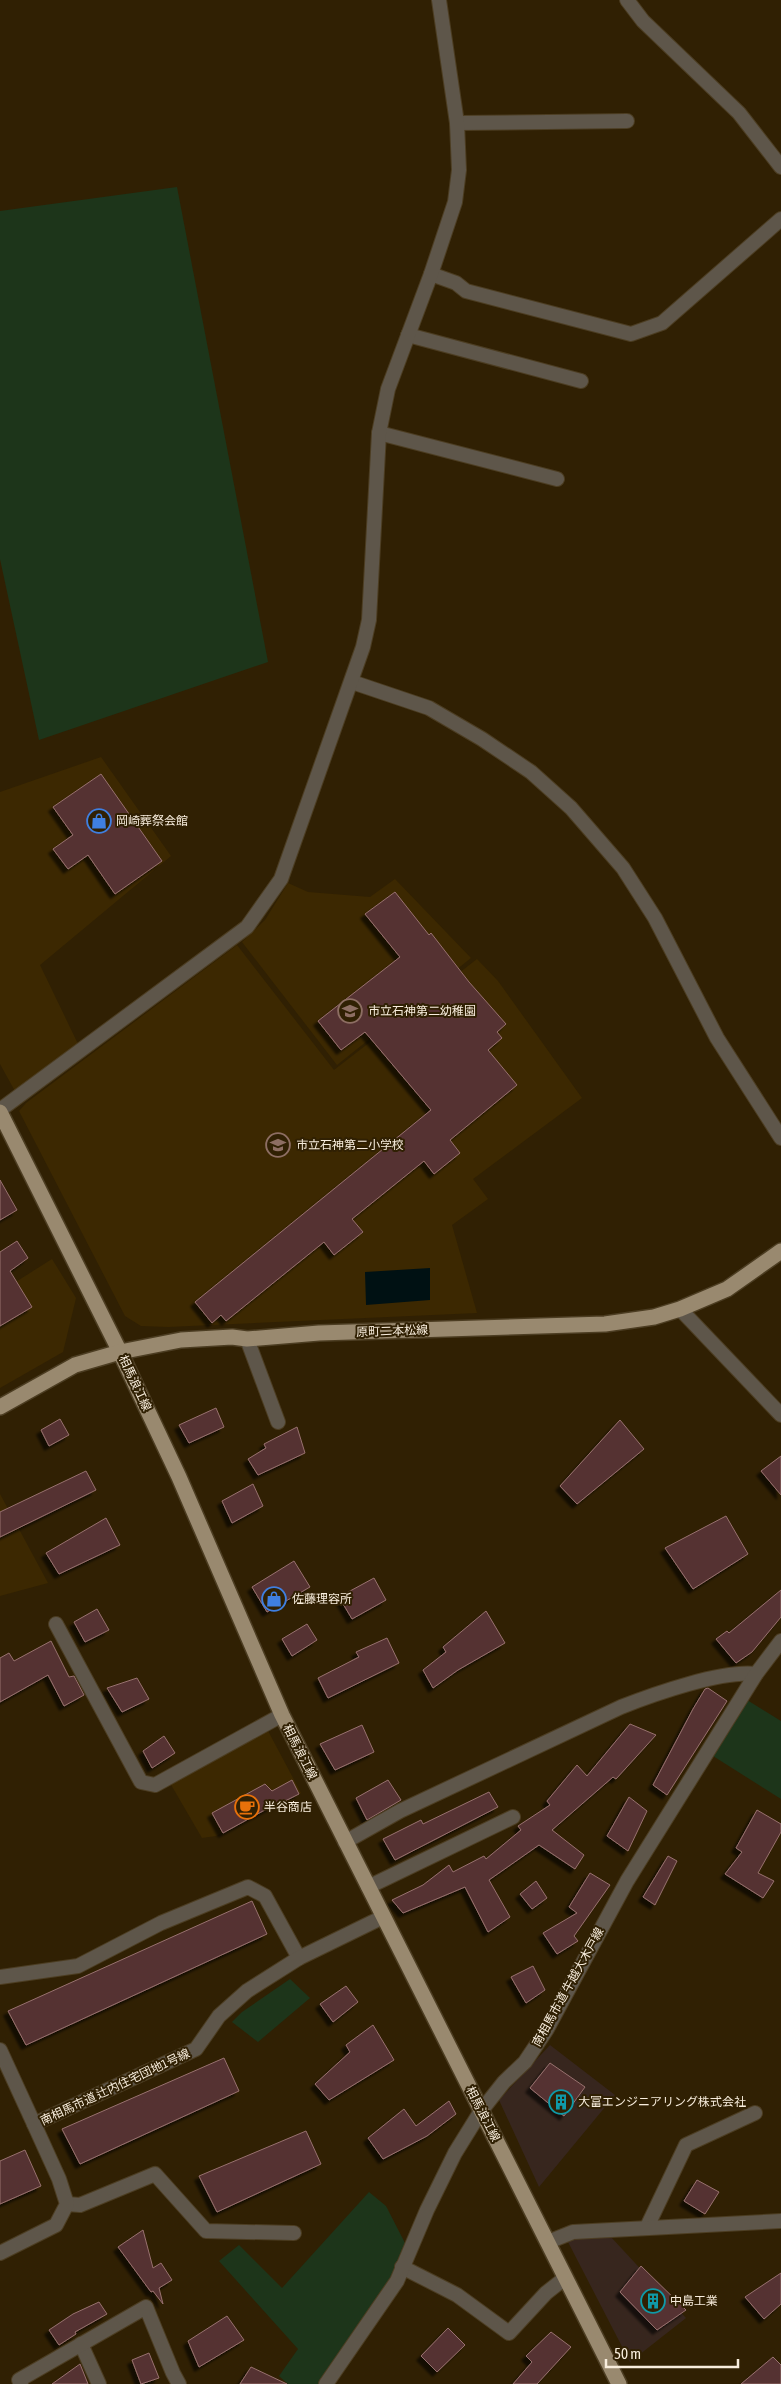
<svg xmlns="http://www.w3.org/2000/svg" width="781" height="2384" font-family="'Asap Condensed','Noto Sans JP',sans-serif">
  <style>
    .built { fill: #3c2801 }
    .industrial { fill: #37261e }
    .green { fill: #1d351a }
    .water { fill: #001113 }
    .building { fill: #543231; stroke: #98716f; filter: url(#shadow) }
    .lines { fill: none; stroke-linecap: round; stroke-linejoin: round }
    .street-casing { stroke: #4c3d22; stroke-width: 16 }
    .primary-casing { stroke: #4c3d22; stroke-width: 18 }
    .street { stroke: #5e564a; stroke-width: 14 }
    .primary { stroke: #99896f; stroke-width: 15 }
    .labels { text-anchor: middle; stroke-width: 4; stroke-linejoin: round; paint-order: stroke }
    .poi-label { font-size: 12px; fill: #f8eddd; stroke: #302003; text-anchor: start }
    .street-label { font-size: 12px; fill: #f8eddd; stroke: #302003 }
  </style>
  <defs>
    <filter id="shadow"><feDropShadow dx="-4.5" dy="4.5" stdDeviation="1" flood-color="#0009"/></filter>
  </defs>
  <rect width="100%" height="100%" fill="#302003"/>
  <g class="built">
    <polygon points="101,757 171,856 40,965 79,1046 16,1093 0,1064 0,792"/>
    <polygon points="395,879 471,958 337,1065 242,942 265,920 288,883 308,892 370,897"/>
    <polygon points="237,945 334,1070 477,959 498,981 582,1098 473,1179 488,1199 452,1225 477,1313 168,1327 141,1326 125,1316 19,1111 26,1103"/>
    <polygon points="52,1259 76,1298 63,1352 0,1388 0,1292"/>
    <polygon points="0,1494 48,1583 0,1596"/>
    <polygon points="267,1729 301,1793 216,1836 202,1838 170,1783"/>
  </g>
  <g class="industrial">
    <polygon points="550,2045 615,2095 539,2187 499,2100"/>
    <polygon points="610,2236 686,2318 630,2362 567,2240"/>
  </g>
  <g class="green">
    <polygon points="177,187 268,662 39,740 0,559 0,211"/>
    <polygon points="747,1700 781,1721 781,1799 713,1756"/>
    <polygon points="290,1979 310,1998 258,2042 232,2022 242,2012"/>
    <polygon points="369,2192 386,2206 406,2245 386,2288 321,2384 288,2384 279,2376 298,2349 219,2261 239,2245 282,2288"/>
  </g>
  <polygon class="water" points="430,1268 430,1300 366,1305 365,1272"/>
  <g class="building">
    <polygon points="101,774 162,861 115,894 88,855 68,869 53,849 73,835 53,807"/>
    <polygon points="395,892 429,935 431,933 469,982 506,1024 497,1032 502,1038 488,1050 517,1085 450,1140 460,1153 434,1174 424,1161 352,1219 363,1232 334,1255 324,1242 226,1321 221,1315 212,1323 195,1302 431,1110 365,1032 341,1050 318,1021 400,957 365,914"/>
    <polygon points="0,1180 17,1210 0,1220"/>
    <polygon points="17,1241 28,1258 10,1271 32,1307 0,1326 0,1252"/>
    <polygon points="216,1408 224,1427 189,1443 179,1425"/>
    <polygon points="60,1419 69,1435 49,1446 41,1430"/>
    <polygon points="620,1420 644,1449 577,1504 560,1486"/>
    <polygon points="297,1427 305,1453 258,1475 248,1459 266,1448 264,1444"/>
    <polygon points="781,1456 781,1495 761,1471"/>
    <polygon points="86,1471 96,1490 0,1537 0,1512"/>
    <polygon points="253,1484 263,1506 232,1523 222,1501"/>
    <polygon points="726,1516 748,1554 693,1589 665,1548"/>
    <polygon points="106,1518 120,1545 59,1574 46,1553"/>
    <polygon points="294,1561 310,1587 267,1612 252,1587"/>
    <polygon points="374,1578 386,1600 352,1619 339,1597"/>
    <polygon points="781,1590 781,1617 752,1652 736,1663 716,1639 727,1631 729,1633"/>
    <polygon points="97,1609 109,1630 85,1642 74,1622"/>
    <polygon points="486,1611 505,1643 458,1670 433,1688 423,1670 446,1652 443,1647"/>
    <polygon points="307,1624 317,1640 292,1656 282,1639"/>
    <polygon points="387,1638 399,1663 328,1698 318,1678 359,1657 356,1652"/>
    <polygon points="51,1641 69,1677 74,1676 84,1695 64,1706 48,1675 0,1702 0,1658 9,1653 14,1661"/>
    <polygon points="137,1678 149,1699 122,1712 107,1688"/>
    <polygon points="708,1688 727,1701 667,1795 653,1785 693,1709 705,1689"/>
    <polygon points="630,1724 656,1735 616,1779 613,1777 552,1830 584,1855 575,1869 539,1845 489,1880 510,1917 488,1932 465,1887 403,1913 392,1900 423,1885 449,1865 453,1872 484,1856 486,1859 521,1830 518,1826 550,1805 547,1801 577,1765 587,1776"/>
    <polygon points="362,1725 374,1752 335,1770 320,1744"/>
    <polygon points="164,1736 175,1753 152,1768 143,1751"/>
    <polygon points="292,1780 299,1794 273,1807 272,1806 223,1833 212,1813 265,1784 272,1791"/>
    <polygon points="388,1780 401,1800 367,1820 356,1798"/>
    <polygon points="489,1792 498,1807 395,1860 383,1839 421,1820 423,1824"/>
    <polygon points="629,1797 647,1811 628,1851 607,1836"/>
    <polygon points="757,1810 781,1824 781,1832 758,1873 774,1881 763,1898 725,1874 742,1852 736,1848"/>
    <polygon points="668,1856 677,1861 655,1905 643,1897"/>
    <polygon points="590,1873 610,1885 574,1936 578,1941 557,1954 543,1933 577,1913 569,1907"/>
    <polygon points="536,1881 547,1898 532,1909 520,1894"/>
    <polygon points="252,1901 267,1934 26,2045 8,2011"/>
    <polygon points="533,1966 545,1990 526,2003 511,1977"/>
    <polygon points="346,1986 358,2002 333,2022 320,2004"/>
    <polygon points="373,2025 394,2060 329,2100 315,2084 350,2052 346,2045"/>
    <polygon points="224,2058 239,2091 80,2164 62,2129"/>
    <polygon points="550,2063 585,2087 564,2116 530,2088"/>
    <polygon points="449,2101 456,2114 427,2136 383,2159 368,2138 404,2109 416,2126"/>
    <polygon points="306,2131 321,2164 217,2212 199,2176"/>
    <polygon points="25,2150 41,2186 0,2204 0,2161"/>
    <polygon points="697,2180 719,2192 705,2214 684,2201"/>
    <polygon points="143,2230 153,2268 161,2263 172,2280 159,2288 163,2304 153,2291 151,2292 118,2247"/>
    <polygon points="641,2266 686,2310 657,2330 620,2292"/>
    <polygon points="781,2273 781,2304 764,2319 745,2297"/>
    <polygon points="99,2302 107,2314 75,2332 76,2334 59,2345 49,2330 73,2314"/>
    <polygon points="227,2316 244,2340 199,2367 188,2341"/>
    <polygon points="448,2328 465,2345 437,2372 421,2356"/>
    <polygon points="551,2332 571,2347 537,2384 513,2384 532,2362 526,2356"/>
    <polygon points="149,2353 159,2378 141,2384 132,2360"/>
    <polygon points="773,2357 781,2365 781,2384 741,2384"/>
    <polygon points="80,2364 88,2384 52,2384"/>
    <polygon points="251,2367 287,2384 240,2384"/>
  </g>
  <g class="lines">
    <g class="street-casing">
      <g id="street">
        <polyline points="627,0 643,21 739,113 781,167"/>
        <polyline points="457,123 627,121"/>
        <polyline points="431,274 456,283 466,291 631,334 662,323 781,219"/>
        <polyline points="408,335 581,381"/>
        <polyline points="379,433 557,479"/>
        <polyline points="352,682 429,708 482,739 531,772 571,808 623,868 655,918 717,1038 781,1138"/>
        <polyline points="0,1110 247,927 281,879 363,647 369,620 379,433 388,389 431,274 455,202 459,170 457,123 439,0"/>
        <polyline points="680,1309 781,1415"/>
        <polyline points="247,1339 278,1422"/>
        <polyline points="56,1624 141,1782 155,1785 282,1715"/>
        <path d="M345 1842 400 1811 621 1707C654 1694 722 1670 756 1674"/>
        <polyline points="368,1887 513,1817"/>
        <polyline points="0,1977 78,1966 161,1923 248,1887 265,1896 299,1958"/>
        <polyline points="0,2050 34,2124"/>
        <polyline points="67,2204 80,2205 155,2174 206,2231 294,2233"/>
        <polyline points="647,2227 686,2145 755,2113"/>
        <polyline points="548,2242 573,2232 781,2221"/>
        <polyline points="0,2253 56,2225 67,2204 59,2179 34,2124 196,2049 219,2016 247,1991 299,1958 383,1917"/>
        <polyline points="402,2267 457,2295 509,2333 546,2293 565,2278"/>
        <polyline points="81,2344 99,2384"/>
        <polyline points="21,2384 19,2380 146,2307 173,2373 179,2384"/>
        <polyline points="326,2384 397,2281 427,2210 455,2153 481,2111 504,2082 525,2062 547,2029 627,1881 756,1674 781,1641"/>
      </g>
    </g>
    <g class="primary-casing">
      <g id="primary">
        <polyline points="0,1112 120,1352 179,1477 282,1715 619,2384"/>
        <polyline points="0,1407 75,1365 120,1352 181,1340 232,1337 247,1339 319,1333 605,1324 654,1317 680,1309 727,1289 781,1251"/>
      </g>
    </g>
    <use href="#street" class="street"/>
    <use href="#primary" class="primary"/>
  </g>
  <defs>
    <g id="shop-ring" transform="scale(1.25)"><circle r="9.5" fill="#302003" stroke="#3f7fe0" stroke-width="1.5"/><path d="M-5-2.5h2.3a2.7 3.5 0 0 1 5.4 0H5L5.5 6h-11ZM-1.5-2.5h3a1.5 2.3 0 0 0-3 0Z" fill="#3f7fe0"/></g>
    <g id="school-ring" transform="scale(1.25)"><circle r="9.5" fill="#302003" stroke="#8d6e63" stroke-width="1.5"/><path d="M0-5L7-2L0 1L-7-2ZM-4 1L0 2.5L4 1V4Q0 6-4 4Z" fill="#8d6e63"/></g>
    <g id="cafe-ring" transform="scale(1.25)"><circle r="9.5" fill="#302003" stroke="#e8710a" stroke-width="1.5"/><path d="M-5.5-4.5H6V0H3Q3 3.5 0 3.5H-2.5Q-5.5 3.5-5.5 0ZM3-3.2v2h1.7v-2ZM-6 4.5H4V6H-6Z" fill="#e8710a"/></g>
    <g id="building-ring" transform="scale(1.25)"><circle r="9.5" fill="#302003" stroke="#0f9aa8" stroke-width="1.5"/><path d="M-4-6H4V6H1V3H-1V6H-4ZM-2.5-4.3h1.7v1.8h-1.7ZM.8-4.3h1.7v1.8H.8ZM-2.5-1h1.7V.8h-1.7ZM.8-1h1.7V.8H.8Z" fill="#0f9aa8"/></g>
  </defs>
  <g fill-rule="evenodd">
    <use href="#shop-ring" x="99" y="821"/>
    <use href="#school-ring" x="350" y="1011"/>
    <use href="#school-ring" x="278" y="1145"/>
    <use href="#shop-ring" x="274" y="1599"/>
    <use href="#cafe-ring" x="247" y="1807"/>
    <use href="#building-ring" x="561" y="2102"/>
    <use href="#building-ring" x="653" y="2301"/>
  </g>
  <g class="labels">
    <g class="poi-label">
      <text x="116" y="825">岡崎葬祭会館</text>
      <text x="368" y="1015">市立石神第二幼稚園</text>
      <text x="296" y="1149">市立石神第二小学校</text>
      <text x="292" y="1603">佐藤理容所</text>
      <text x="264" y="1811">半谷商店</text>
      <text x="578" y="2106">大富エンジニアリング株式会社</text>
      <text x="670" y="2305">中島工業</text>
    </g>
    <g class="street-label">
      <text transform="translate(392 1331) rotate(-2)" y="4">原町二本松線</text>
      <text transform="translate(135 1383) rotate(65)" y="4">相馬浪江線</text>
      <text transform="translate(300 1752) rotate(63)" y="4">相馬浪江線</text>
      <text transform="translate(568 1987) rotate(-61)" y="4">南相馬市道 牛越大木戸線</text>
      <text transform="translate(115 2087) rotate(-25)" y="4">南相馬市道 辻内住宅団地1号線</text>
      <text transform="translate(483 2114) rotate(63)" y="4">相馬浪江線</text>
    </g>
  </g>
  <path d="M606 2359v8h132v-8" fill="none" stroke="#f8eddd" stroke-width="2.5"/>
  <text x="614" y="2359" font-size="15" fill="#f8eddd" stroke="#302003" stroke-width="4" paint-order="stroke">50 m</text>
</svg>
